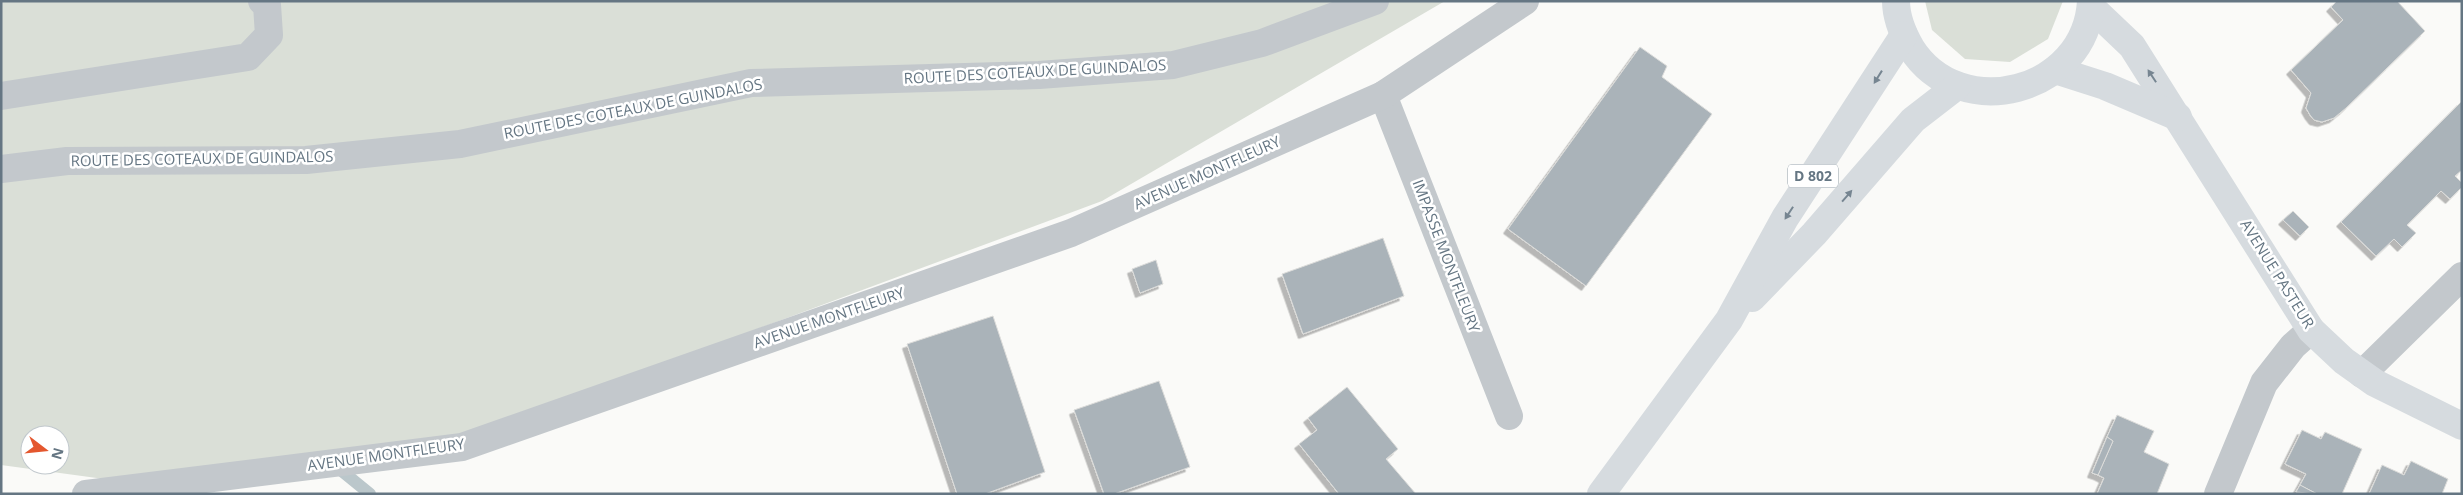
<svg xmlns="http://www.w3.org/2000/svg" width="2463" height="495" font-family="'Open Sans',sans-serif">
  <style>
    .green { fill: #dadfd7; fill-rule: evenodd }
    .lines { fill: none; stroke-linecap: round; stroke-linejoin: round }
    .stream { stroke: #bbc7cb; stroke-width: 12 }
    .building { fill: #aab3b9; stroke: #dcdcda; filter: url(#shadow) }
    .street { stroke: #c3c8cc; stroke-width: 28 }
    .secondary { stroke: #d6dbdf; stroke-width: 28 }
    .primary { stroke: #d6dbdf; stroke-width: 28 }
    .oneway { fill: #768591 }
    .labels { text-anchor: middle; stroke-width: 5; stroke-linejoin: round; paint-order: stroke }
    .shield { fill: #fff; stroke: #939fa8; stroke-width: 1 }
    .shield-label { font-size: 14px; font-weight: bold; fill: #657683 }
    .street-label { font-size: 15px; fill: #657683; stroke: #fff }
  </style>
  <defs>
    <filter id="shadow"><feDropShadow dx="-4.5" dy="4.5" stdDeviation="0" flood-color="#0004"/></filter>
  </defs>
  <rect width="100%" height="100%" fill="#fafaf8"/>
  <g class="green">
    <path d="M1 1H1445L1102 201 453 442 163 487 1 465ZM30 435H60V465H30Z"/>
    <polygon points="1925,1 2063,1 2048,39 2010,62 1965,59 1932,30"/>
  </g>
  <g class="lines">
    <polyline class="stream" points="337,467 370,494"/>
  </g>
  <g class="building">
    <polygon points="2337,1 2397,1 2425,31 2346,108 2334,118 2322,122 2314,120 2310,115 2306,108 2311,93 2291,70 2343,20 2331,7"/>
    <polygon points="1640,47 1667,66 1662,77 1712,114 1586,286 1508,229"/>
    <polygon points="2462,101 2462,170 2455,176 2462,183 2462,187 2450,199 2441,191 2407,225 2416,233 2402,247 2394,239 2376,256 2341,222"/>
    <polygon points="2293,211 2309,227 2300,236 2283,220"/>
    <polygon points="1383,238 1404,296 1303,334 1282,274"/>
    <polygon points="1156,260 1163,284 1140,293 1132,269"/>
    <polygon points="993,316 1045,472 985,494 957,494 907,344"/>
    <polygon points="1159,381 1190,467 1114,494 1104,494 1074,410"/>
    <polygon points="1347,387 1398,449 1386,459 1416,494 1339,494 1299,444 1317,430 1308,418"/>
    <polygon points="2117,415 2154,431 2144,452 2169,464 2157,494 2097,494 2104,478 2098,475 2113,441 2107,437"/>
    <polygon points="2302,430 2321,439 2325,432 2362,449 2342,494 2317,494 2300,485 2306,474 2285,464"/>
    <polygon points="2107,437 2113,441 2098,475 2092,473"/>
    <polygon points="2411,461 2448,479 2442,494 2369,494 2382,465 2404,475"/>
    <polygon points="2300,485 2317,494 2296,492"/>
  </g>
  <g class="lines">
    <g class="street">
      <polyline points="1383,95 1509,416"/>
      <polyline points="1,96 248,57 269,35 267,5 262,1"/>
      <polyline points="1,169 67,161 306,160 460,144 751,83 1039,75 1173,65 1262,43 1375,1"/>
      <polyline points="2362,374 2462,276"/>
      <polyline points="86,494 462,447 1071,233 1383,95 1525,1"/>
      <polyline points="2218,494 2264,383 2293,346 2311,330"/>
    </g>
    <g class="secondary">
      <polyline points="2091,7 2132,46 2311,330 2344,361 2375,383 2462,426"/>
      <polyline points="2055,70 2105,86 2178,117"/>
    </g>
    <g class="primary">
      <path d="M1896 1C1896 18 1903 34 1911 48 1960 125 2086 93 2091 1"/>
      <polyline points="1752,298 1814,234 1913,120 1957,86"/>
      <polyline points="1601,494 1729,320 1785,218 1904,35"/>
    </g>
  </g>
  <defs><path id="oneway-solid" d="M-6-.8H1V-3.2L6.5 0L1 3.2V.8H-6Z" transform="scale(1.25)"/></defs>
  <g class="oneway">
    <use href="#oneway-solid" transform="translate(2152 76) rotate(-123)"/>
    <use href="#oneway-solid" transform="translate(1878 77) rotate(122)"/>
    <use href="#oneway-solid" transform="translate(1847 196) rotate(-49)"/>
    <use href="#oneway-solid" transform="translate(1789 213) rotate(123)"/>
  </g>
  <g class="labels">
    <rect class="shield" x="1788" y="164.5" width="50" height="23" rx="4"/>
    <g class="shield-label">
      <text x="1813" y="181">D 802</text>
    </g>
    <g class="street-label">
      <text transform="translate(1035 72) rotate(-3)" y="5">ROUTE DES COTEAUX DE GUINDALOS</text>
      <text transform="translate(633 109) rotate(-11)" y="5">ROUTE DES COTEAUX DE GUINDALOS</text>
      <text transform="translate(202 159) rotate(-1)" y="5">ROUTE DES COTEAUX DE GUINDALOS</text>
      <text transform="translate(1207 173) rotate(-24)" y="5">AVENUE MONTFLEURY</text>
      <text transform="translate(1446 256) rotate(69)" y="5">IMPASSE MONTFLEURY</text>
      <text transform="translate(2277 274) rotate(58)" y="5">AVENUE PASTEUR</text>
      <text transform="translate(829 318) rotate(-19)" y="5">AVENUE MONTFLEURY</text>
      <text transform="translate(386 455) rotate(-8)" y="5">AVENUE MONTFLEURY</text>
    </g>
  </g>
  <rect width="2463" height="495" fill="none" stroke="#657683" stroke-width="5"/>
  <g transform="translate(45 450) rotate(106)"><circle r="24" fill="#ffffff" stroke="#c1c8cd"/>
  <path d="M0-4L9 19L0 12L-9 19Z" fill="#e4572e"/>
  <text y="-8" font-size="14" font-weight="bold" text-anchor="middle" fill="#657683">N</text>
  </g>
</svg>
